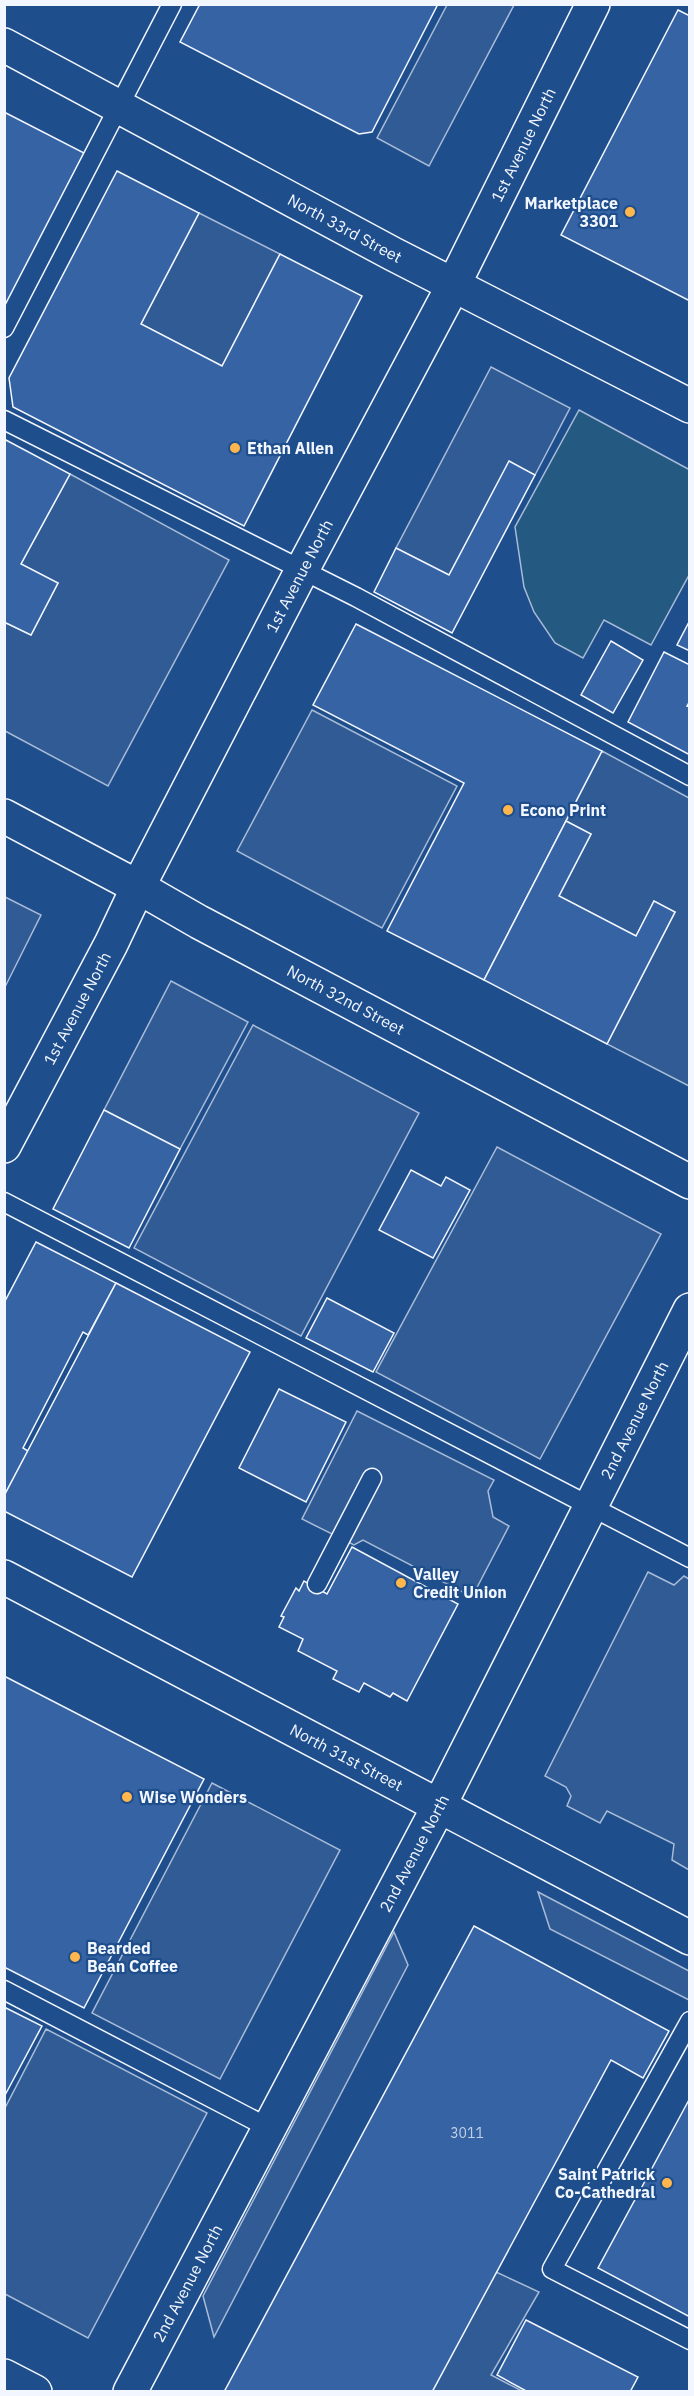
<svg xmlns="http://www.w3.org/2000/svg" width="694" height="2396" font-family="'IBM Plex Sans',sans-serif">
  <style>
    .green { fill: #245a82; stroke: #a8bbd7; stroke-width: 1.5 }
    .parking { fill: #305b95; stroke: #a8bbd7; stroke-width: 1.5 }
    .building { fill: #3563a3; stroke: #f2f6ff; stroke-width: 1.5 }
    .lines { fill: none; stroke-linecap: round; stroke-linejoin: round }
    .service-casing { stroke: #f2f6ff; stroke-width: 21 }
    .minor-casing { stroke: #f2f6ff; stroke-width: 36 }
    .tertiary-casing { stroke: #f2f6ff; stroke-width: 36 }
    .secondary-casing { stroke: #f2f6ff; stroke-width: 36 }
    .service { stroke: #1f4e8c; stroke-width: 18 }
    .minor { stroke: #1f4e8c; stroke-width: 33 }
    .tertiary { stroke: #1f4e8c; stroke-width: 33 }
    .secondary { stroke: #1f4e8c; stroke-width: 33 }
    .poi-dot { fill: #ffb74d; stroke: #1f4e8c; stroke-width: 2 }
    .labels { text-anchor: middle; stroke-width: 4.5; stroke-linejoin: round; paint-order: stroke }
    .number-label { font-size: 14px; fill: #c3d1e8 }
    .street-label { font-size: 16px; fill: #f2f6ff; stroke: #1f4e8c }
    .poi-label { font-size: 16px; font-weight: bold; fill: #f2f6ff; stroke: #1f4e8c; text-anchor: start }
  </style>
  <rect width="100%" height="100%" fill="#1f4e8c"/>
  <polygon class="green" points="579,410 690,470 689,575 651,645 604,620 583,658 555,643 534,612 524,587 515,527"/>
  <g class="parking">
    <polygon points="447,5 514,5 429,166 377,138"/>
    <polygon points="199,213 280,254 222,366 141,324"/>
    <polygon points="491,367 570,408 535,475 509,462 449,575 396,548"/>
    <polygon points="70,474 229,560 108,786 5,731 4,622 31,635 58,583 21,564"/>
    <polygon points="312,710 457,786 382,928 237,851"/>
    <polygon points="602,751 689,798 689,1086 607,1044 675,912 654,901 636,936 559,896 591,834 566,821"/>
    <polygon points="5,897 41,915 5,987"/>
    <polygon points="171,981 248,1022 180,1149 104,1110"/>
    <polygon points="253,1025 419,1113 301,1336 134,1248"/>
    <polygon points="497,1147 661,1234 540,1459 376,1372"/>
    <polygon points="357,1411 494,1480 488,1491 493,1517 509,1526 472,1597 363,1540 354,1545 302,1519"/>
    <polygon points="648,1572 674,1585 684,1576 689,1579 689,1870 672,1860 674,1844 607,1811 600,1823 567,1806 571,1796 566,1787 545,1776"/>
    <polygon points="212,1783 340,1850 220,2079 92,2013"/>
    <polygon points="538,1892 689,1971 689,2000 550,1929"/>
    <polygon points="394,1932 408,1965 214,2337 203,2296"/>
    <polygon points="46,2029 207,2113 88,2338 5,2294 5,2108"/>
    <polygon points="496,2272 539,2292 491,2375 522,2391 432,2392"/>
  </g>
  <g class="building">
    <polygon points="200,4 438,4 372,132 359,134 180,42"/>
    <polygon points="678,10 690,16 690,301 561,235"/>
    <polygon points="4,112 86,154 4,311"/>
    <polygon points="117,171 199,213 141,324 222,366 280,254 362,296 244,526 13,407 9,378"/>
    <polygon points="4,439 70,474 21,564 58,583 31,635 4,622"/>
    <polygon points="509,461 535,475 452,633 374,592 396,548 449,575"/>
    <polygon points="690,620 690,651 677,645"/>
    <polygon points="356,624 602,751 484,980 387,931 464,783 313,705"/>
    <polygon points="611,641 643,660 613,713 581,695"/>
    <polygon points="664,652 690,665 690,701 687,706 690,707 690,755 628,722"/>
    <polygon points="566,821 591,834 559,896 636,936 654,901 675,912 607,1044 484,980"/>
    <polygon points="104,1110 180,1149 129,1248 53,1209"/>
    <polygon points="411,1170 441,1186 446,1177 470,1190 433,1258 379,1230"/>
    <polygon points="36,1242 116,1283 88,1335 83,1332 23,1448 28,1451 4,1496 4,1303"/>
    <polygon points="116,1283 250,1352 132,1577 4,1511 4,1496"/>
    <polygon points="327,1298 394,1333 373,1372 306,1338"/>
    <polygon points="279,1389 346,1422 306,1502 239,1468"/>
    <polygon points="352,1547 458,1604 407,1701 393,1693 390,1697 364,1683 359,1692 333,1679 337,1671 298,1651 303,1639 279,1627 284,1617 281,1616 296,1588 299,1591 304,1581 327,1594"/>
    <polygon points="4,1676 204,1779 84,2008 4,1967"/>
    <polygon points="474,1926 669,2031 643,2078 611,2060 432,2392 224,2392"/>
    <polygon points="4,2007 42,2026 4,2097"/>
    <polygon points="690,2098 690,2317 598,2268"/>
    <polygon points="526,2320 638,2377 630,2392 528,2392 497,2375"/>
  </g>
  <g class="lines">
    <g class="service-casing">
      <g id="service">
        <polyline points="4,328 172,4"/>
        <polyline points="4,420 356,597 690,776"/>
        <polyline points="4,1202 690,1558"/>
        <polyline points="317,1584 372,1478"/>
        <polyline points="4,1990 269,2128"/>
        <polyline points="690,2021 552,2269 690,2340"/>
      </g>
    </g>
    <g class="minor-casing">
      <g id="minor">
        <path id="s1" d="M4 1577 690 1938"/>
        <path id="s2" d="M130 2392 439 1806 690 1310"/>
      </g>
    </g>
    <g class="tertiary-casing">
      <g id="tertiary">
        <path id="s3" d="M4 45 393 254 690 406"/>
        <path id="s4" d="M4 816 138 887 199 922 690 1182"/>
        <polyline points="4,2376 35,2392"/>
      </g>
    </g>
    <g class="secondary-casing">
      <g id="secondary">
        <path id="s5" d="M4 1146 111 944 138 887 302 570 453 286 593 4"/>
      </g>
    </g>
    <use href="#service" class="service"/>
    <use href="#minor" class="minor"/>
    <use href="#tertiary" class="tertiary"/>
    <use href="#secondary" class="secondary"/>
  </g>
  <g class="poi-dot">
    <circle cx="630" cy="212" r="6"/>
    <circle cx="235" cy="448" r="6"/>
    <circle cx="508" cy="810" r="6"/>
    <circle cx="401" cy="1583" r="6"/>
    <circle cx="127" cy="1797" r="6"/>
    <circle cx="75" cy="1957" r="6"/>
    <circle cx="667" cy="2183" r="6"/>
  </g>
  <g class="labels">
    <g class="number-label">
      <text x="467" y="2138">3011</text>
    </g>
    <g class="street-label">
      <text dy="6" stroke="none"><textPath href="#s5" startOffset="1128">1st Avenue North</textPath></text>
      <text dy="6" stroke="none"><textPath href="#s3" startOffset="387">North 33rd Street</textPath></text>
      <text dy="6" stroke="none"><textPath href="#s5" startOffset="642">1st Avenue North</textPath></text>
      <text dy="6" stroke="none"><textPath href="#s4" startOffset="388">North 32nd Street</textPath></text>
      <text dy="6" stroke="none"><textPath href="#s5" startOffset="156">1st Avenue North</textPath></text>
      <text dy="6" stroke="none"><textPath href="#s2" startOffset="1095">2nd Avenue North</textPath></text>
      <text dy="6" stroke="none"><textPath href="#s1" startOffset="387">North 31st Street</textPath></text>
      <text dy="6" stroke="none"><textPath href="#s2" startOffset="609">2nd Avenue North</textPath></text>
      <text dy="6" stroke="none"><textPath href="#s2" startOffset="123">2nd Avenue North</textPath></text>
    </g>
    <g class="poi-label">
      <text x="618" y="209" text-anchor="end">Marketplace<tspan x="618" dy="18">3301</tspan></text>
      <text x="247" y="454">Ethan Allen</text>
      <text x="520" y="816">Econo Print</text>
      <text x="413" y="1580">Valley<tspan x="413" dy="18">Credit Union</tspan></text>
      <text x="139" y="1803">Wise Wonders</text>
      <text x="87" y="1954">Bearded<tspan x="87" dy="18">Bean Coffee</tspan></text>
      <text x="655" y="2180" text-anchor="end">Saint Patrick<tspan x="655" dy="18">Co-Cathedral</tspan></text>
    </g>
  </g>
  <rect width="694" height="2396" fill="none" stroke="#f2f6ff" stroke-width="12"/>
</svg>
